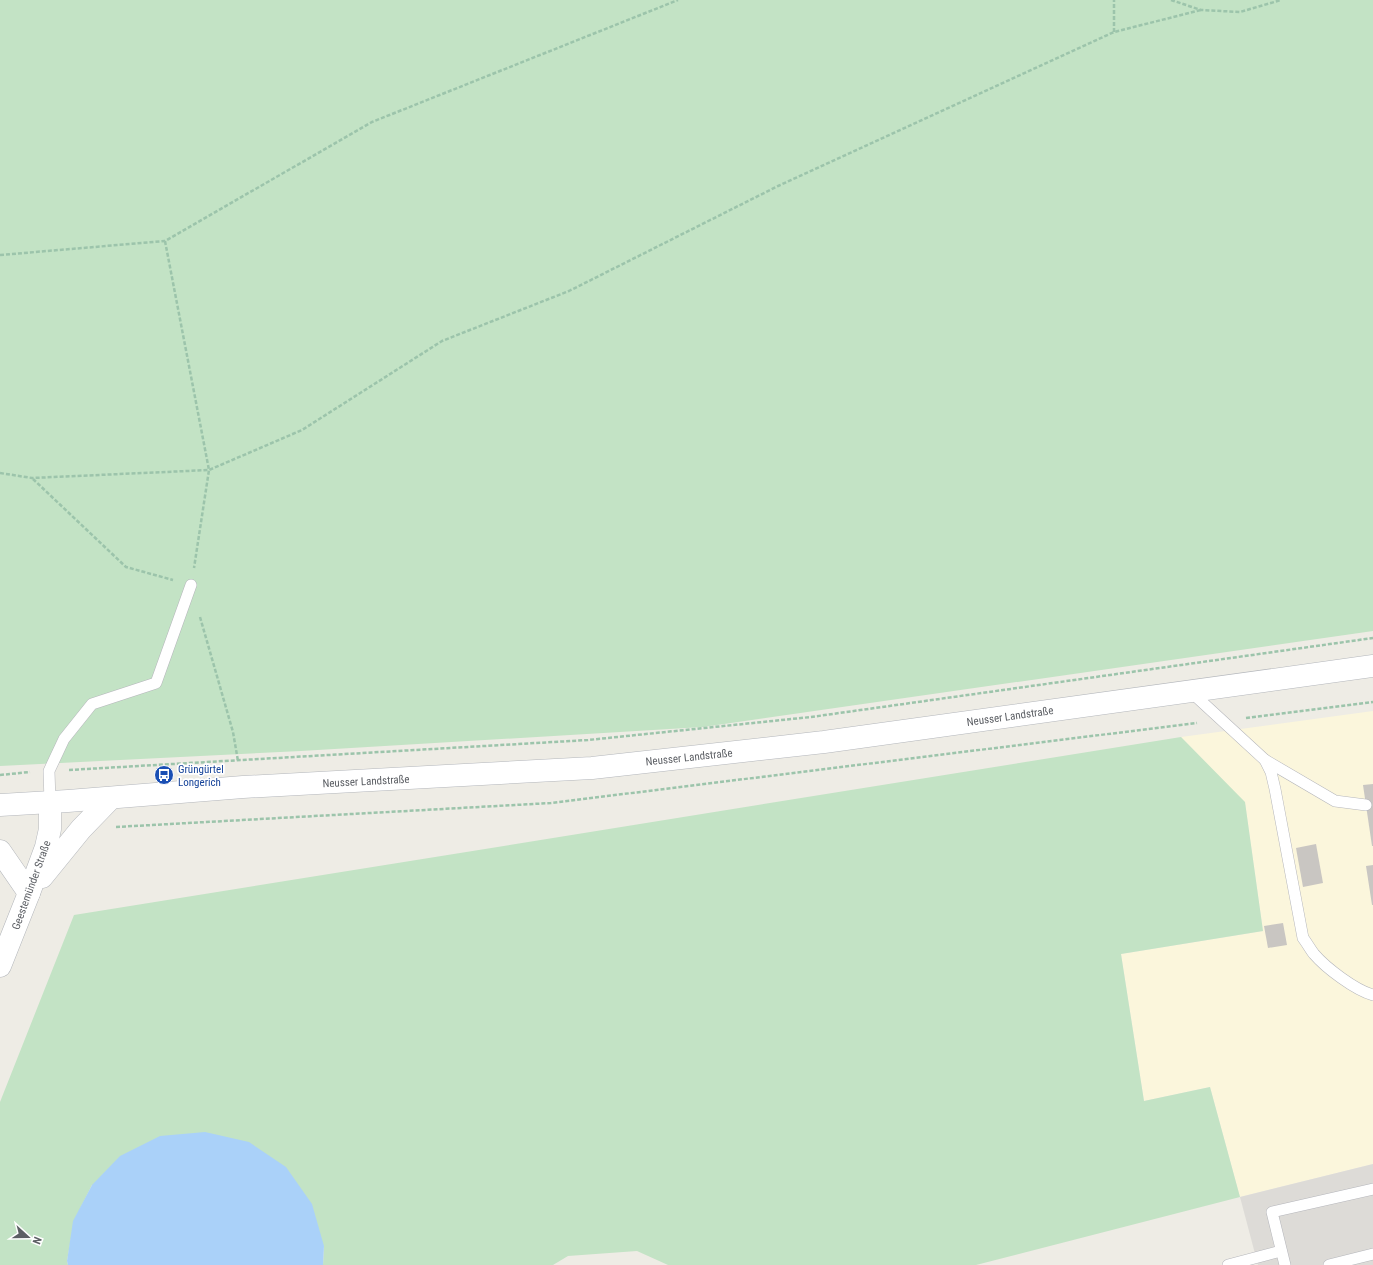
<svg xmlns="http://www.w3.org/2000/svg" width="1373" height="1265" font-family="'Roboto Condensed',sans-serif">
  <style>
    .commercial { fill: #fbf6dc }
    .industrial { fill: #dddbd7 }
    .green { fill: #c3e3c5 }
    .water { fill: #aad1f9 }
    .building { fill: #c9c6c2 }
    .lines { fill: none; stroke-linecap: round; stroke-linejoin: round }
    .lane-casing { stroke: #b5b6bb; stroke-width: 12 }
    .secondary-casing { stroke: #b3b6bb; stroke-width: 23 }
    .path { stroke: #9cc4ab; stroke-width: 2.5; stroke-dasharray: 4 2; stroke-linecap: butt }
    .lane { stroke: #fff; stroke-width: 11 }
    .secondary { stroke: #fff; stroke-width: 22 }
    .labels { text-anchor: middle; stroke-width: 3.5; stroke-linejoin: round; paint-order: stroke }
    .street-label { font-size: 11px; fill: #5c5f64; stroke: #fff }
    .transit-label { font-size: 11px; fill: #164399; stroke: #fff; text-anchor: start }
  </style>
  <rect width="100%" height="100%" fill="#eeece5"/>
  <polygon class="commercial" points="1373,711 1373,1164 1240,1197 1210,1087 1144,1101 1121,954 1263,931 1245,803 1181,737"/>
  <polygon class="industrial" points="1373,1164 1373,1265 1258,1265 1240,1197"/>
  <g class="green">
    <polygon points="0,0 1373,0 1373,631 703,727 301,751 0,766"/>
    <polygon points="1181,737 1245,802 1263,931 1121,954 1144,1101 1210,1087 1240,1197 976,1265 668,1265 637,1251 568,1256 553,1265 323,1265 324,1246 92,1185 74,1221 67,1261 68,1265 0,1265 0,1102 74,915"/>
  </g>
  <polygon class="water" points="205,1132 249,1142 286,1167 312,1204 324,1246 323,1265 68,1265 67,1261 73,1221 92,1185 120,1156 160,1136"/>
  <g class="building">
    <polygon points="1373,784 1373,846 1372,846 1363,785"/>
    <polygon points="1316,844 1323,883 1303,887 1296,848"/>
    <polygon points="1373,865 1373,905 1372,905 1366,866"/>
    <polygon points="1283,923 1287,945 1268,948 1264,926"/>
  </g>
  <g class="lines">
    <g class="lane-casing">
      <g id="lane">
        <path d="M1190 691 1265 760 1271 772 1275 789 1303 938C1307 943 1310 949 1314 954 1326 968 1355 990 1373 995"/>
        <polyline points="1265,760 1335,801 1366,805"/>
        <polyline points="50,802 49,771 64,739 92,704 156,683 191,585"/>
        <polyline points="1228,1265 1281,1251"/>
        <polyline points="1285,1265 1272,1212 1373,1189"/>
        <polyline points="1329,1265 1373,1254"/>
      </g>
    </g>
    <g class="secondary-casing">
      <g id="secondary">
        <polyline points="0,805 68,801 243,787 592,768 824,742 1373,666"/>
        <polyline points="0,851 29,893"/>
        <polyline points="42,877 81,829 111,798"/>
        <polyline points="0,966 29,893 46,847 50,829 50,802"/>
      </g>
    </g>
    <g class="path">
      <polyline points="1171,0 1201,10 1240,12 1281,0"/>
      <polyline points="1114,32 1114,0"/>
      <polyline points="165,241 209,470 194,568"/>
      <polyline points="0,255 165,241 372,122 678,0"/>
      <polyline points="0,473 32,478 209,470 302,430 442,341 569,291 778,186 1114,32 1201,10"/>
      <polyline points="33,479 126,567 173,580"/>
      <polyline points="200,617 233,732 238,761"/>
      <polyline points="1246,718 1373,702"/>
      <polyline points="69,770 588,740 811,717 1373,638"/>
      <polyline points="0,775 30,772"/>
      <polyline points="116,827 551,803 1197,723"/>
    </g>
    <use href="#lane" class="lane"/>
    <use href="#secondary" class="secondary"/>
  </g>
  <defs>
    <g id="bus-disc" transform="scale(1)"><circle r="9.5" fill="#1a4fb4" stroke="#fff"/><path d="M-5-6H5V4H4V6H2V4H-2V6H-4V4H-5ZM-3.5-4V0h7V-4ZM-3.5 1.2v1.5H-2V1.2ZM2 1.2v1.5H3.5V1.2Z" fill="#fff"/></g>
  </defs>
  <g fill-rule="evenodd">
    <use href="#bus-disc" x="164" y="775"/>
  </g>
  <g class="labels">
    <g class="street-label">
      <text transform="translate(1010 716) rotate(-8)" y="4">Neusser Landstraße</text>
      <text transform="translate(689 757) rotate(-6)" y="4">Neusser Landstraße</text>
      <text transform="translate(366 781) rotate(-3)" y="4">Neusser Landstraße</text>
      <text transform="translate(31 885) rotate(-70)" y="4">Geestemünder Straße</text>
    </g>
    <g class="transit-label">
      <text x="178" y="773">Grüngürtel<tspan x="178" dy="13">Longerich</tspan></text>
    </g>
  </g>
  <g transform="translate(28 1237) rotate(111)" stroke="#ffffff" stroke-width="3" paint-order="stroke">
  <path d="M0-3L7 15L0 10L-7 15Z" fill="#5c5f64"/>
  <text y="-6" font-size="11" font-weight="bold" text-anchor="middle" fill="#5c5f64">N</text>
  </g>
</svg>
